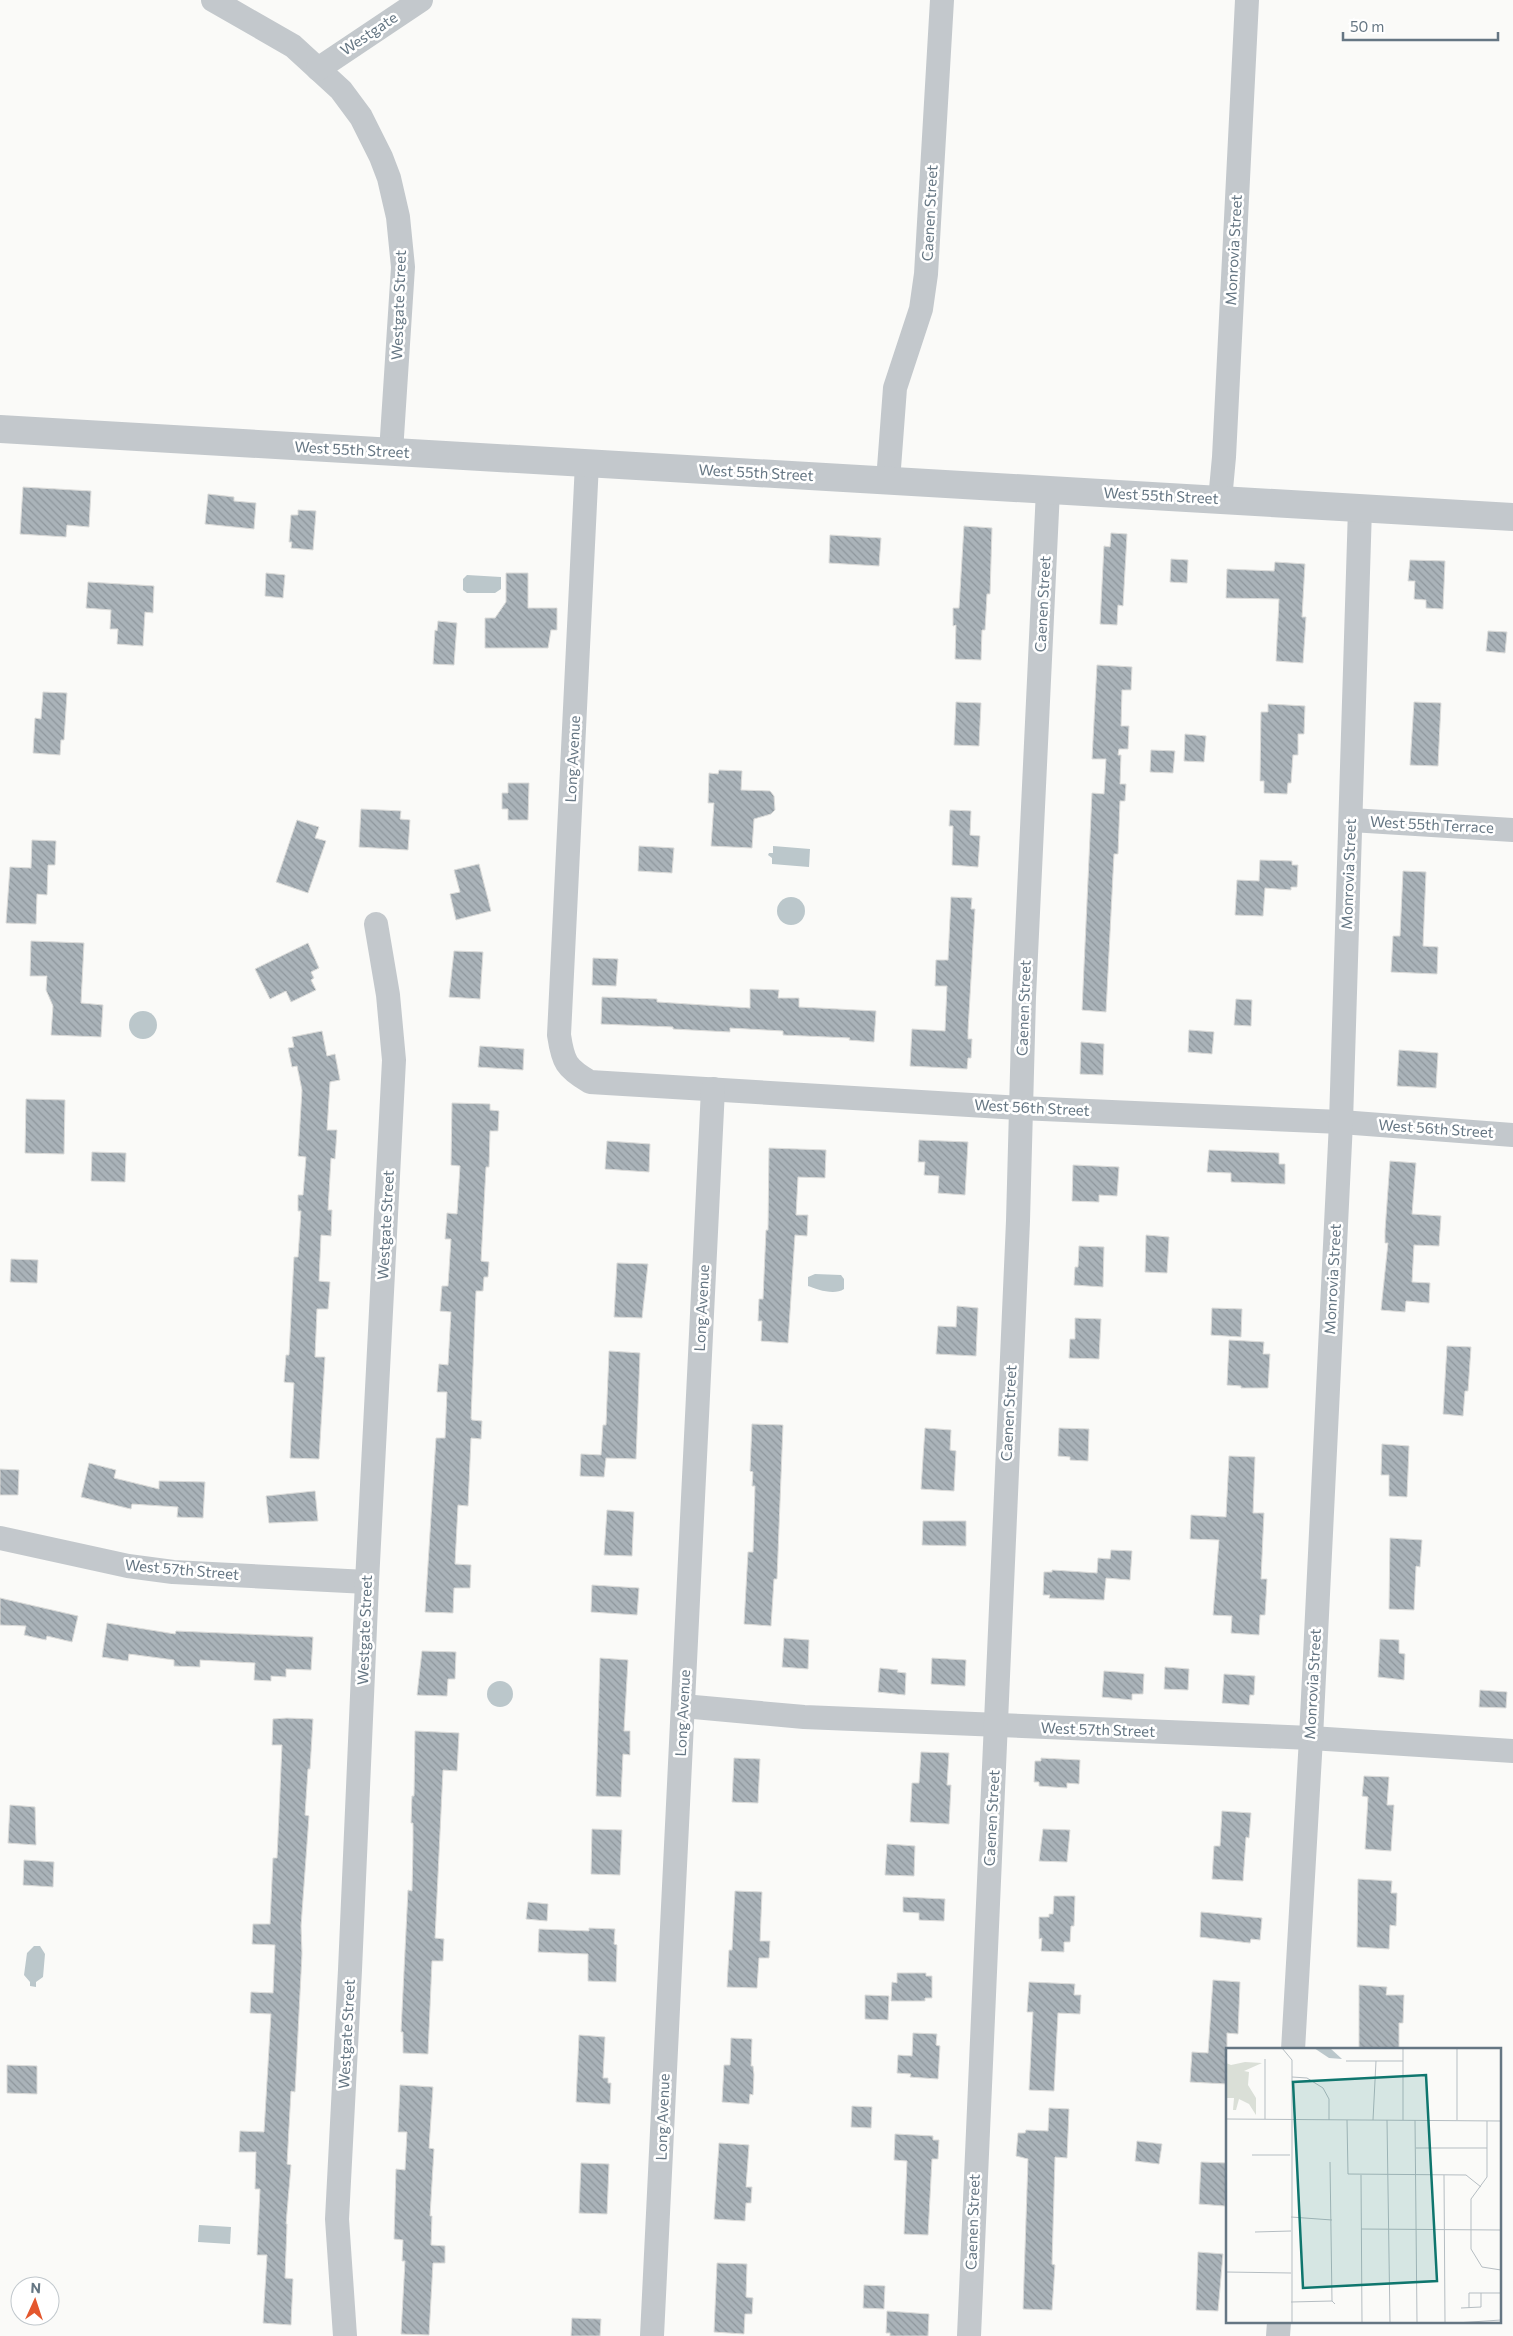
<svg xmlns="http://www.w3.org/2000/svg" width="1513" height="2336" font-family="Commissioner,sans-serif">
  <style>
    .water { fill: #bbc7cb }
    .building { fill: url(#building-back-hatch); stroke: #dcdcda }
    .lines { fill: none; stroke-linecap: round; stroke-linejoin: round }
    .minor { stroke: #c3c8cc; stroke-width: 24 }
    .tertiary { stroke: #c3c8cc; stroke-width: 28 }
    .labels { text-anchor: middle; stroke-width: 5; stroke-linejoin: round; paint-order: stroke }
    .street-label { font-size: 15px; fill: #657683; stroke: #fff }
    .inset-road { fill: none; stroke: #b5bdc2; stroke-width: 1 }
    .view { fill: #0f766e; fill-opacity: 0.15; stroke: #0f766e; stroke-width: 2.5 }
    .inset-edge { fill: none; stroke: #657683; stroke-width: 2.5 }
  </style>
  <defs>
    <pattern id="building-back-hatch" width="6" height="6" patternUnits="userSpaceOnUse" patternTransform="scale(1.25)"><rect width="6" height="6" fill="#aab3b9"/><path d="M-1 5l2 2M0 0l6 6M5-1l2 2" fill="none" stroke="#8e969c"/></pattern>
  </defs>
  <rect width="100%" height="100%" fill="#fafaf8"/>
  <g class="water">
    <polygon points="467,575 501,577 501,589 495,593 467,593 463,590 463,579"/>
    <polygon points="773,846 810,849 809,867 772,864 772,858 768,855 769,853 773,853"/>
    <circle cx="791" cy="911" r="14"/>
    <circle cx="143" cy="1025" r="14"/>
    <path d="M815 1274 841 1275 844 1279V1289C834 1296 816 1289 808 1286V1277Z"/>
    <circle cx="500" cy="1694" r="13"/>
    <polygon points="34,1946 40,1946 45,1954 43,1977 36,1982 36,1987 30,1986 30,1982 24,1975 27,1953"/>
    <polygon points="199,2225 231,2227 230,2244 198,2242"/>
  </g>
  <g class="building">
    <polygon points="23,487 91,491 89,527 67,525 66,537 20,534"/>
    <polygon points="208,494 234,497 234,501 256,503 254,529 205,524"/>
    <polygon points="298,510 316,511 313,550 291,548 292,542 289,542 291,515 298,515"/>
    <polygon points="964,526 992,528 990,594 987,594 985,630 982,630 981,660 955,659 956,625 953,626 953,608 959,608"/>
    <polygon points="1111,533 1127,534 1123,606 1118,605 1117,625 1100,624 1104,546 1110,547"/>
    <polygon points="830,535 881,538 879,566 829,563"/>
    <polygon points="1171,559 1188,560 1187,583 1170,582"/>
    <polygon points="1410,560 1445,561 1443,609 1426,608 1426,600 1414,599 1415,581 1408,581"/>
    <polygon points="1275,562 1305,564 1302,617 1306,617 1303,663 1276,661 1279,599 1226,598 1227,569 1274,571"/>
    <polygon points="266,573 285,575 283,598 265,596"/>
    <polygon points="506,573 528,573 528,608 557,608 557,630 551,630 548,648 485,648 485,618 495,618 506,602"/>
    <polygon points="88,582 154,586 153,613 145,612 143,646 117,644 118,629 110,629 111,610 86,608"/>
    <polygon points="438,621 457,623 454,665 433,664 435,630 437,631"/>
    <polygon points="1488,631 1507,632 1505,653 1486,651"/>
    <polygon points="1097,665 1132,667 1131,690 1122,690 1121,726 1129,726 1128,749 1119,749 1118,755 1121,755 1120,784 1126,784 1125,801 1120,801 1118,854 1114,854 1106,1012 1082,1010 1092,793 1104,794 1106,759 1092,759"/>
    <polygon points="43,692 67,693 64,740 61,740 60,755 33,753 35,718 41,719"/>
    <polygon points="956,702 981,703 979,746 954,745"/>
    <polygon points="1414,702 1441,703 1438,766 1410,765"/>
    <polygon points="1268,704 1305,706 1304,734 1298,734 1298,755 1293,755 1291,783 1288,783 1287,794 1264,793 1264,781 1260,781 1261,712 1268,712"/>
    <polygon points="1185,734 1206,736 1204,762 1184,761"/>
    <polygon points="1151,750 1175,751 1173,773 1150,772"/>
    <polygon points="719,770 742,771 741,790 770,791 774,796 775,810 771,814 754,819 752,848 711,846 714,803 708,803 709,773 718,774"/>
    <polygon points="508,783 529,783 528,820 508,820 508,809 502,809 502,793 508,793"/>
    <polygon points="361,809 401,811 400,819 410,820 408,850 359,847"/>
    <polygon points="950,810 971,811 970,835 980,836 978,867 952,865 953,826 949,826"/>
    <polygon points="297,820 319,827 315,838 326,841 308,893 276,882"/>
    <polygon points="32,840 56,841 55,865 48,865 47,895 37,894 36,924 6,923 10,867 31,868"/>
    <polygon points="639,846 674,848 672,873 638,871"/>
    <polygon points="1260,860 1292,861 1292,865 1298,865 1297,887 1291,887 1291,890 1265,888 1263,916 1235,915 1237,880 1259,881"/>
    <polygon points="479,864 491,911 456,920 450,894 460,892 454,870"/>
    <polygon points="1403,871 1426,872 1423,946 1438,947 1437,974 1391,972 1393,936 1400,936"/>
    <polygon points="951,897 972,898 971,909 975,909 968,1031 968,1039 972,1039 971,1058 968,1058 967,1069 910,1066 912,1029 945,1031 947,986 935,986 936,960 948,960"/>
    <polygon points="31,941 84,943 81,1003 103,1005 101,1037 51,1035 53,1006 46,990 47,976 30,976"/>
    <polygon points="308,943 319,968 311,972 314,978 311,980 316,990 291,1002 286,991 270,999 255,969"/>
    <polygon points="454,951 483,952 480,999 449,997"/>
    <polygon points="593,958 618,959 616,986 592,985"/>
    <polygon points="750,989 779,990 778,998 799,998 799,1007 876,1011 874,1042 849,1040 850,1038 783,1035 783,1031 730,1028 730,1032 673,1029 673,1027 601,1024 602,997 657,999 657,1002 750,1008"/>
    <polygon points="1236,999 1252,1000 1251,1026 1234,1025"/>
    <polygon points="1189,1030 1214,1032 1212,1054 1188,1052"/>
    <polygon points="322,1031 327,1056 335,1054 340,1080 330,1082 327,1130 337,1130 335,1159 331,1158 328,1210 332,1210 331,1236 321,1235 319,1281 330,1282 328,1309 317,1309 315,1357 325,1357 319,1459 290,1458 294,1383 284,1382 286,1355 289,1355 294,1257 298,1257 301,1211 298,1211 298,1195 303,1195 306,1157 298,1156 302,1090 297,1066 292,1067 288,1048 294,1047 292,1037"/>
    <polygon points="1081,1042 1104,1044 1103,1075 1080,1074"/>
    <polygon points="480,1046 524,1049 523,1070 478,1067"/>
    <polygon points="1399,1050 1438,1053 1436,1088 1397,1086"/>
    <polygon points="26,1099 65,1100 64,1154 25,1153"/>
    <polygon points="452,1103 490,1104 490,1110 499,1111 498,1131 490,1131 489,1167 486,1167 481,1261 489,1262 488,1277 484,1277 483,1291 476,1291 471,1418 472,1420 482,1421 481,1439 471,1438 468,1506 458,1505 455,1564 471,1565 470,1588 454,1588 453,1613 425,1612 436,1438 445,1438 447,1392 437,1392 439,1364 448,1365 451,1312 440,1311 442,1286 448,1286 451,1239 445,1239 447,1213 457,1214 460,1166 451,1165"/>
    <polygon points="919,1140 968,1142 965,1195 938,1193 939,1176 924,1175 925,1162 918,1162"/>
    <polygon points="607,1141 650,1144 649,1172 605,1169"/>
    <polygon points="769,1148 826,1150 825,1178 798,1177 796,1215 808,1215 807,1236 795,1235 788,1343 761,1341 762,1321 758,1321 759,1299 763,1299 766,1230 768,1230"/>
    <polygon points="1209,1150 1279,1153 1279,1164 1285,1164 1285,1184 1231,1182 1231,1173 1207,1172"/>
    <polygon points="92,1152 126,1153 125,1182 91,1181"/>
    <polygon points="1390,1161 1416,1163 1412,1214 1441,1216 1439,1246 1414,1245 1412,1282 1430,1283 1429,1303 1406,1301 1405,1312 1381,1310 1388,1243 1385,1243 1385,1231"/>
    <polygon points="1073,1165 1119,1167 1117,1196 1099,1195 1099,1202 1072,1201"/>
    <polygon points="1146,1235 1169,1237 1167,1273 1145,1272"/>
    <polygon points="1079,1246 1104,1247 1103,1287 1074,1285 1075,1267 1078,1267"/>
    <polygon points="11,1259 38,1260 37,1283 10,1282"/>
    <polygon points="617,1263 648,1264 642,1318 614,1317"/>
    <polygon points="957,1306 978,1308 976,1356 936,1354 938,1326 956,1327"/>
    <polygon points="1212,1308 1242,1309 1241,1337 1211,1335"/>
    <polygon points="1075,1318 1101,1319 1099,1359 1069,1358 1070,1339 1075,1339"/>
    <polygon points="1229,1340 1264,1342 1263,1354 1270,1354 1268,1388 1241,1388 1241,1386 1227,1385"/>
    <polygon points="1447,1346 1471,1347 1468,1391 1465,1391 1463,1416 1443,1414"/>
    <polygon points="609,1351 640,1353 636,1459 606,1458 604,1477 580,1476 581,1454 601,1455 603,1425 606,1425"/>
    <polygon points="752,1424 783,1425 777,1579 774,1579 771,1626 744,1624 748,1552 753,1552 755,1486 752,1486 753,1472 750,1471"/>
    <polygon points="925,1428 951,1430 950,1450 956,1451 954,1491 921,1489"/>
    <polygon points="1059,1428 1089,1429 1088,1461 1070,1460 1070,1457 1058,1456"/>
    <polygon points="1382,1444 1409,1446 1407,1497 1389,1496 1389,1475 1381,1475"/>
    <polygon points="1229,1456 1255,1457 1253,1513 1264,1513 1261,1579 1267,1579 1265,1615 1260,1615 1259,1635 1231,1633 1232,1616 1213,1615 1219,1540 1190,1539 1191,1515 1226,1517"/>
    <polygon points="89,1463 116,1470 114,1478 159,1489 159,1481 205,1482 203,1518 177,1517 178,1507 132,1504 131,1509 81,1497"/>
    <polygon points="0,1469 19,1470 18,1495 0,1495"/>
    <polygon points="315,1491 318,1521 269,1523 266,1496"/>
    <polygon points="607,1510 634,1512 632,1556 604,1555"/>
    <polygon points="923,1521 966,1521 966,1546 922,1545"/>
    <polygon points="1390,1538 1422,1540 1420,1567 1416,1566 1414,1610 1389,1609"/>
    <polygon points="1111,1550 1132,1551 1130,1580 1106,1578 1104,1600 1049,1598 1050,1595 1043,1595 1044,1572 1052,1572 1052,1570 1097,1573 1098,1558 1110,1559"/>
    <polygon points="592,1585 639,1588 637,1615 591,1612"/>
    <polygon points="0,1598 78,1616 72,1642 47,1636 46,1640 24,1635 26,1626 0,1625"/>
    <polygon points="107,1623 175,1634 176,1631 313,1637 311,1670 286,1669 286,1677 271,1676 271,1681 254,1680 255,1663 200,1660 200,1667 174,1666 174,1660 129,1654 128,1661 102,1657"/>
    <polygon points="784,1638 809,1640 808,1669 782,1667"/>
    <polygon points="1380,1639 1399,1640 1399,1653 1405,1654 1404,1680 1378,1677"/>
    <polygon points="422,1651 456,1652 455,1679 448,1679 447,1696 417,1695"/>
    <polygon points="600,1658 628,1660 624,1731 630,1731 630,1755 623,1754 621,1797 596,1796"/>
    <polygon points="932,1658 966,1660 965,1686 931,1684"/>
    <polygon points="1165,1667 1189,1669 1188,1690 1164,1689"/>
    <polygon points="880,1668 898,1670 897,1672 906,1673 905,1695 878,1692"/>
    <polygon points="1104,1671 1144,1674 1143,1694 1132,1694 1132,1700 1102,1697"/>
    <polygon points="1224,1674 1255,1676 1254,1695 1250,1695 1249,1705 1222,1703"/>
    <polygon points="1480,1690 1507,1692 1506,1708 1479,1707"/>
    <polygon points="287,1718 313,1719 310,1769 308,1769 305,1815 309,1816 301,1926 302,1954 295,2092 291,2091 287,2164 291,2165 286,2224 287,2224 285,2278 293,2279 291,2325 263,2323 267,2255 257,2255 260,2189 255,2189 256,2152 239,2152 240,2131 264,2132 271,2014 250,2013 251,1992 273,1993 275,1945 252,1944 253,1924 270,1924 273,1858 277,1858 282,1745 272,1745 273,1719"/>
    <polygon points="415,1731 459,1733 457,1771 443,1770 435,1938 444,1939 443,1961 432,1961 428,2054 403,2053 403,2032 401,2032 408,1890 412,1891 413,1846 413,1823 411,1823 412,1796 414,1796"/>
    <polygon points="921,1752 949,1753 947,1785 951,1785 949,1824 910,1822 912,1783 919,1783"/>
    <polygon points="734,1758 760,1759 758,1803 732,1802"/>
    <polygon points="1041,1758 1080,1760 1079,1784 1067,1783 1067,1788 1039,1786 1039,1782 1034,1782 1035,1761 1041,1761"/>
    <polygon points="1364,1776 1389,1777 1387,1805 1394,1805 1391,1851 1365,1849 1368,1797 1362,1796"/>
    <polygon points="10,1805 35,1807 36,1845 8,1843"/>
    <polygon points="1222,1811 1251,1813 1249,1838 1246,1837 1243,1881 1212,1879 1214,1846 1220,1846"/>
    <polygon points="592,1829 622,1830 620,1875 591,1874"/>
    <polygon points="1043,1829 1070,1830 1067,1862 1039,1861"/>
    <polygon points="887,1844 915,1846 914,1876 885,1875"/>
    <polygon points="24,1860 54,1862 53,1887 23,1885"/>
    <polygon points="1358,1879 1392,1881 1391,1893 1397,1893 1396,1926 1390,1925 1389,1949 1357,1947"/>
    <polygon points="735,1891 762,1892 760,1941 770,1941 769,1958 759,1958 757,1988 727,1987 729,1950 732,1950"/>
    <polygon points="1054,1896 1075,1896 1074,1926 1071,1926 1070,1942 1064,1942 1064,1952 1041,1951 1042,1938 1039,1939 1039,1917 1049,1917 1049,1914 1053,1914"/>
    <polygon points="903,1897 945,1899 944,1921 919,1920 919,1913 903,1912"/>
    <polygon points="528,1902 548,1904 547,1921 526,1919"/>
    <polygon points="1201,1912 1262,1918 1260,1940 1251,1939 1250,1943 1200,1937"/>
    <polygon points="589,1928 615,1929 614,1944 617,1945 616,1982 588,1981 588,1954 538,1952 539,1929 589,1931"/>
    <polygon points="897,1973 926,1973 926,1976 932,1976 932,1998 925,1998 925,2001 891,2001 892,1982 897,1983"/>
    <polygon points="1213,1980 1240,1982 1238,2034 1227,2033 1227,2084 1190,2082 1192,2052 1208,2053"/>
    <polygon points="1029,1982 1075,1984 1074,1995 1081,1995 1080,2014 1058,2013 1054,2091 1029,2090 1033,2012 1027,2012"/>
    <polygon points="1359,1985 1387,1987 1386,1995 1404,1995 1403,2023 1399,2023 1399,2050 1359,2050"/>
    <polygon points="865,1995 889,1996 888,2020 865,2019"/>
    <polygon points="913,2033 937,2034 936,2045 940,2046 938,2079 910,2077 911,2074 897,2073 898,2055 912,2056"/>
    <polygon points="579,2035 605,2037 603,2078 608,2078 608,2083 611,2083 610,2104 576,2102"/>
    <polygon points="731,2038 752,2039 751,2066 753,2066 754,2075 753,2095 750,2094 749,2104 722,2102 724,2065 730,2065"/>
    <polygon points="7,2065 37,2066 37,2094 7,2093"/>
    <polygon points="400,2085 433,2087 429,2148 434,2149 430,2216 432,2216 431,2245 445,2246 445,2263 433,2263 429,2335 401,2334 405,2261 402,2261 403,2240 394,2239 396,2169 405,2170 407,2132 398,2132"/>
    <polygon points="852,2106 872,2107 871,2128 851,2127"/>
    <polygon points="1049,2108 1069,2109 1067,2158 1055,2157 1052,2264 1055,2265 1052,2310 1023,2309 1028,2159 1016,2156 1018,2133 1025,2133 1026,2130 1048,2131"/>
    <polygon points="895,2134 933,2136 933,2140 939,2140 938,2159 932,2159 928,2235 904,2234 907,2161 894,2160"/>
    <polygon points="1137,2141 1162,2144 1159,2164 1135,2161"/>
    <polygon points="719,2143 749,2145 746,2187 752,2187 751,2203 746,2203 745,2221 714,2219"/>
    <polygon points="1201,2162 1227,2163 1225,2206 1199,2204"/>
    <polygon points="581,2163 609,2164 607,2214 579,2213"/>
    <polygon points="1198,2252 1223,2254 1218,2311 1196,2310"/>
    <polygon points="717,2263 747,2264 746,2297 753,2298 752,2314 745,2314 744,2334 714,2332"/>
    <polygon points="864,2285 885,2286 884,2309 863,2308"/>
    <polygon points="887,2311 929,2314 928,2336 890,2336 890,2333 886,2333"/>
    <polygon points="572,2318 601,2319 600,2336 571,2336"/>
  </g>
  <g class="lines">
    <g class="minor">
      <polyline points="213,0 293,46 341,90 361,117 381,157 389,178 398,217 403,267 391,452"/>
      <polyline points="318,69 421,0"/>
      <path d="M587 463 559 1035C563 1062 566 1068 590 1082L1020 1108 1341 1122 1513 1135"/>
      <polyline points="888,481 895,388 921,309 926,274 942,0"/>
      <polyline points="1220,500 1224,457 1247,0"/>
      <polyline points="1351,820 1513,830"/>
      <polyline points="0,1538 128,1566 173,1572 367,1582"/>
      <polyline points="683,1706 804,1717 1311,1738 1513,1751"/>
      <polyline points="1293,2050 1311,1738 1341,1122 1360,508"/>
      <polyline points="345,2336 337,2219 350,1970 367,1582 394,1060 388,995 376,924"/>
      <polyline points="652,2336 713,1089"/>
      <polyline points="969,2336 1018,1221 1024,997 1048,490"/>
      <polyline points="1278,2336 1279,2322"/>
    </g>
    <polyline class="tertiary" points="0,429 1513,517"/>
  </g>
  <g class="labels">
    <g class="street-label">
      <text transform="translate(369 34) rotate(-34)" y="5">Westgate</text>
      <text transform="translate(930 213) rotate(-87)" y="5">Caenen Street</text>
      <text transform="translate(1234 250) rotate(-87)" y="5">Monrovia Street</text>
      <text transform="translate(399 305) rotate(-88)" y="5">Westgate Street</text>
      <text transform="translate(352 450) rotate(3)" y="5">West 55th Street</text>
      <text transform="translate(756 473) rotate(3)" y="5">West 55th Street</text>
      <text transform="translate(1161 496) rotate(3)" y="5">West 55th Street</text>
      <text transform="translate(1043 604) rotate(-87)" y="5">Caenen Street</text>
      <text transform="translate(573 759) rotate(-87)" y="5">Long Avenue</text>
      <text transform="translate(1432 825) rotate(3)" y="5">West 55th Terrace</text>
      <text transform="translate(1349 874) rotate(-88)" y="5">Monrovia Street</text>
      <text transform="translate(1024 1008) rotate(-88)" y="5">Caenen Street</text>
      <text transform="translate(1032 1108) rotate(3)" y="5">West 56th Street</text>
      <text transform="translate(1436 1129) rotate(4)" y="5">West 56th Street</text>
      <text transform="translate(386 1225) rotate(-87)" y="5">Westgate Street</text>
      <text transform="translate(1333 1279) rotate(-87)" y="5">Monrovia Street</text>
      <text transform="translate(702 1308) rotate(-87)" y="5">Long Avenue</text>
      <text transform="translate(1009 1413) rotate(-87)" y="5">Caenen Street</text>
      <text transform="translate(182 1570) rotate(5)" y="5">West 57th Street</text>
      <text transform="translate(365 1630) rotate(-88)" y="5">Westgate Street</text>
      <text transform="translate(1313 1684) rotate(-87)" y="5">Monrovia Street</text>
      <text transform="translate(683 1713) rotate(-87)" y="5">Long Avenue</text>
      <text transform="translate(1098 1730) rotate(2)" y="5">West 57th Street</text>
      <text transform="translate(992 1818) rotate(-87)" y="5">Caenen Street</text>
      <text transform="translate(347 2034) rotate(-87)" y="5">Westgate Street</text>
      <text transform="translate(663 2117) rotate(-88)" y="5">Long Avenue</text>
      <text transform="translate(973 2222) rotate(-88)" y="5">Caenen Street</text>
    </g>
  </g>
  <g transform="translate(1226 2048)">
    <rect width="275" height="275" fill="#fafaf8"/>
    <path d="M19 14 36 15 18 23 23 24 22 37 30 50V67L23 56 13 51 10 62H7L8 50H0V15L5 17Z" fill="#dadfd7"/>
    <path d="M88 0H104L116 11 103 10Z" fill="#bbc7cb"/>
    <path class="inset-road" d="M56 0 66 12V275M177 0V72M120 13H177M66 29 81 30 97 40 103 51V72M0 71 275 73M39 71V11M121 72 122 126 240 127 255 139M147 72 150 13M161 72 164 275M189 72 191 275M231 72V0M261 73V129L245 151V201L256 219 275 222M190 100H261M26 107H64M104 114 106 253M135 127 136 275M218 127 219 275M65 169 106 172M135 181 275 182M29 184 65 183M0 224 65 225M65 254 106 253 109 256M235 260 255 259V245M243 260V245H275M230 275 275 272"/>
    <path class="view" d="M200 27 211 233 77 240 67 34Z"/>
    <rect width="275" height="275" class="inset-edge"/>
  </g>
  <g transform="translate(35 2301) rotate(3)"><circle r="24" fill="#ffffff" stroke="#c1c8cd"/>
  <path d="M0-4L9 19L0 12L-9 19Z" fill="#e4572e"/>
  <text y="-8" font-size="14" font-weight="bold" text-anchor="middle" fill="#657683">N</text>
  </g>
  <path d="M1343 32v8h155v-8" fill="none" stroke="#657683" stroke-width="2.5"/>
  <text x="1350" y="32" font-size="15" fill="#657683" stroke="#ffffff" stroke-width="4" paint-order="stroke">50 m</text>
</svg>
